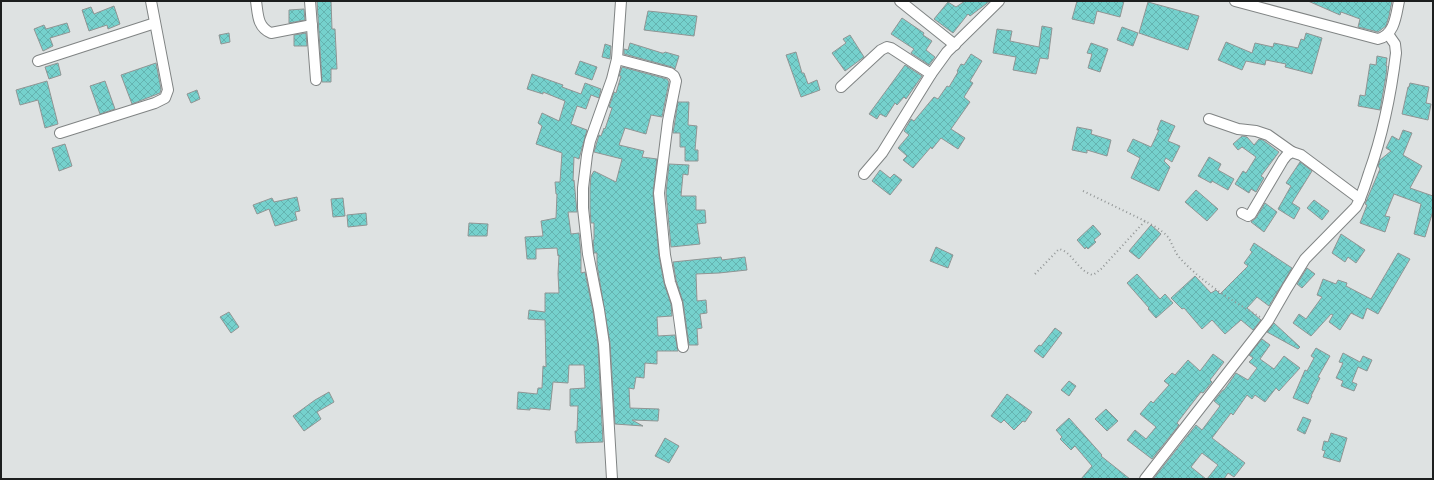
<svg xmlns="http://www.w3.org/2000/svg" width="1434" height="480" font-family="'PT Sans Narrow',sans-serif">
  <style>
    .building { fill: url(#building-cross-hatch); stroke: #909594 }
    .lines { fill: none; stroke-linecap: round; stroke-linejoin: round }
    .street-casing { stroke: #808484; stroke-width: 12 }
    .path { stroke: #929696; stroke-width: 2; stroke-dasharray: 1 3; stroke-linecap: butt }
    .street { stroke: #fff; stroke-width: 10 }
  </style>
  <defs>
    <pattern id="building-cross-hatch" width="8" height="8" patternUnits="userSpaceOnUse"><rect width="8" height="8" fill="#75d1cd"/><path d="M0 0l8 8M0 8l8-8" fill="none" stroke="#65b3b0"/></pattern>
  </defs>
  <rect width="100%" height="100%" fill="#dee2e2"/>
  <g class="building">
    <polygon points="317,1 331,1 332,29 335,29 337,69 331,69 331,82 322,82"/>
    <polygon points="965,1 990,1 970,16 968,14 953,33 934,19 948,2 956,7"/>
    <polygon points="1077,1 1124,1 1120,17 1097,11 1094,24 1072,19"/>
    <polygon points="1308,1 1392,1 1389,16 1386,26 1378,32 1358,27 1360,19 1341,12 1340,15"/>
    <polygon points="1148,2 1199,16 1188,50 1139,33"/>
    <polygon points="114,6 120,24 108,29 107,25 89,31 82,10 91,7 94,14"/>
    <polygon points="304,9 305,20 289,23 289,10"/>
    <polygon points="648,11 697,16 694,36 644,30"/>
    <polygon points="902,18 924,33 923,35 932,41 926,50 935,57 929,65 911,53 914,49 891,34"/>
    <polygon points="67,23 70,32 50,38 53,46 43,51 34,29 44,25 46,29"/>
    <polygon points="1042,26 1052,28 1048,59 1040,58 1036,74 1013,70 1016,57 993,53 997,29 1012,31 1010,41 1039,47"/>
    <polygon points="1122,27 1138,33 1133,46 1117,40"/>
    <polygon points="229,33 230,42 221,44 219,35"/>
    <polygon points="306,33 307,46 294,46 294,35"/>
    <polygon points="1306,33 1322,38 1312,74 1285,67 1286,64 1266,60 1265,65 1246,61 1242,70 1218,60 1226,42 1252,53 1255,43 1273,47 1274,43 1298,48 1301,39 1304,40"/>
    <polygon points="850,35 864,57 845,71 832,53 846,43 843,39"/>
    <polygon points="630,43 662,53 664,53 665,52 679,56 675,69 672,67 624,54 624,49 628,50"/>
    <polygon points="1091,43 1108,49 1100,72 1088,68 1092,54 1087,53"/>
    <polygon points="605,44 611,46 610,59 602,57"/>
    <polygon points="796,52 802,73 804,73 808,84 817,80 820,90 801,97 786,55"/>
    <polygon points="971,54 982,61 970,81 973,83 964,97 970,102 951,129 965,138 958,149 941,138 932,149 931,147 913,168 903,160 907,156 898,148 909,135 904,131 911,119 914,121 934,97 938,99 947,86 949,87 958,72 957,71 961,64 964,65"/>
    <polygon points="1377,56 1387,58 1386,66 1387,66 1386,76 1380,110 1358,106 1360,95 1365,96 1370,64 1376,65"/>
    <polygon points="580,61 597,67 592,80 575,74"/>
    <polygon points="58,63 61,75 49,79 45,67"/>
    <polygon points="156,63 161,89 160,93 132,104 121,75"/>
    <polygon points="905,65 922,76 906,99 904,97 897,105 895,103 886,117 880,114 877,119 869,114"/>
    <polygon points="622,67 667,79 669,82 662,117 651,115 646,134 625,128 619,145 644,151 642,157 657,159 653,193 659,256 664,283 671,304 672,316 657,317 658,336 675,335 678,351 657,351 657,364 645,363 644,378 636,377 634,389 629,388 630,408 659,409 658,421 632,420 643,426 615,424 610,343 597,265 597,253 594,253 593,240 594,240 594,223 591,223 590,208 590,188 591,176 594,171 616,182 622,159 594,152 599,135 601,136 604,128 605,129 612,108 609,107 614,92 616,93 621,76 619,76"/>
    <polygon points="532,74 563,85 562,87 581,94 585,83 601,89 599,98 591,95 586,109 577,106 571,124 587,130 579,159 574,157 573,181 574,180 577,212 568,212 571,234 579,233 581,254 581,273 585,272 593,311 598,345 603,442 576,443 575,431 577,431 578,406 570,406 570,389 585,388 584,365 569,365 568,383 553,382 550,410 530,408 530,410 517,409 518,392 537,394 538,388 542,388 543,366 546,367 545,320 528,319 529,310 545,312 545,293 559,293 558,274 559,255 558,256 557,248 536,249 536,259 527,259 525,237 543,236 541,221 556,218 557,194 556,194 555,182 560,182 562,153 536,144 542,126 538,123 542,113 559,121 565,101 543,92 543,94 527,89"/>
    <polygon points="47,81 58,124 45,128 38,100 20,105 16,90"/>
    <polygon points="105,81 115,109 100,114 90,86"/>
    <polygon points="1410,83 1429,87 1426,103 1431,104 1428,120 1402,114 1408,87 1409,87"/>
    <polygon points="197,90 200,99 191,103 187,94"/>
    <polygon points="678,102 689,102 688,125 697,126 695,150 698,150 698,161 685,161 685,147 680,147 680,133 673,133"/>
    <polygon points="1161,120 1175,126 1168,141 1180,146 1172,162 1166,158 1164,161 1170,167 1159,191 1131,178 1140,158 1127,151 1133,139 1151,147 1159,130 1157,130"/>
    <polygon points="1077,127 1092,130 1091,134 1111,140 1107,156 1087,150 1087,153 1072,150"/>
    <polygon points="1403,130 1412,133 1403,155 1422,166 1410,188 1433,196 1433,211 1425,237 1414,234 1421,204 1394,194 1385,216 1390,217 1385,232 1360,223 1367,205 1365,204 1380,169 1378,166 1380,160 1391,151 1386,148 1392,136 1399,140"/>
    <polygon points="1242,136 1247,137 1254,145 1259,139 1263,140 1279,152 1261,176 1264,178 1256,192 1251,189 1249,193 1235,184 1243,171 1246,173 1256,157 1242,147 1238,150 1233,144"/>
    <polygon points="65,144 72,166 59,171 52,148"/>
    <polygon points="1209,157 1221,164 1218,170 1234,179 1228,190 1212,181 1211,183 1198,176"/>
    <polygon points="1300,162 1312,171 1292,203 1300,208 1294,219 1278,209 1291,186 1286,183"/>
    <polygon points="669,164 689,165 688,175 683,174 681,196 696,196 696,210 705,210 706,223 697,224 700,244 671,247 666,193"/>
    <polygon points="880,170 890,178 894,174 902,180 890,195 872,181"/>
    <polygon points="1196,190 1218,209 1207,221 1185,202"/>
    <polygon points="297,197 300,211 295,212 297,220 275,226 269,209 257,214 253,205 272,198 274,202"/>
    <polygon points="343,198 345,216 333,217 331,199"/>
    <polygon points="1314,200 1329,211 1322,220 1307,208"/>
    <polygon points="1265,203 1277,212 1264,232 1251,222 1256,218"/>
    <polygon points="366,213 367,225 348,227 347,215"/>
    <polygon points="469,223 488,224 487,236 468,236"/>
    <polygon points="1093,225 1101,234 1094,240 1096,242 1088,249 1086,247 1085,249 1077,240"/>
    <polygon points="1151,225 1161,234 1139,259 1129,251"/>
    <polygon points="1341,234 1365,250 1356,263 1348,257 1345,262 1332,253"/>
    <polygon points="1254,243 1292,268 1269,306 1257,297 1247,308 1261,320 1253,330 1241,320 1225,334 1212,320 1202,329 1184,308 1182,309 1171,298 1195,276 1211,293 1216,290 1220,294 1248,266 1244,263 1252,252 1250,250"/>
    <polygon points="936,247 953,255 948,268 930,261"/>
    <polygon points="1398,253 1410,259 1378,314 1367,308 1363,319 1351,313 1340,330 1329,322 1333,315 1331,314 1311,336 1293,323 1299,314 1306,319 1322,297 1317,295 1323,279 1336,284 1338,280 1347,283 1346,286 1371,299"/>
    <polygon points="721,257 722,260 745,257 747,270 719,273 696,274 697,301 706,300 707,313 700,314 702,328 697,329 698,345 689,345 683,302 676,280 673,262"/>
    <polygon points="1307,268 1315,274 1302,288 1297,284"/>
    <polygon points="1137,274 1160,299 1165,294 1173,303 1156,318 1148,309 1149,308 1127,283"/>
    <polygon points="229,312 239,327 231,333 220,317"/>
    <polygon points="1274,323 1300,347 1298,349 1267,332"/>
    <polygon points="1055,328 1062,333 1043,358 1034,351 1039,345 1041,346"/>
    <polygon points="1262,339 1270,345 1260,359 1274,369 1284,356 1300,368 1279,391 1276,388 1265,402 1255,395 1252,399 1247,395 1233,415 1231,413 1212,438 1245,463 1234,477 1228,473 1224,479 1207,479 1218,465 1202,453 1191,467 1206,479 1153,479 1196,425 1202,430 1220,406 1214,401 1223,390 1224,390 1236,373 1248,380 1257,368 1249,362 1253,358 1249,355"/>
    <polygon points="1316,348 1330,356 1318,377 1320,378 1311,396 1312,396 1308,404 1293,398 1305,370 1307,371 1314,358 1311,356"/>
    <polygon points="1343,353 1360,362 1363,356 1372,360 1367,371 1358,367 1352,382 1357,384 1354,391 1341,386 1343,381 1336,378 1343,363 1339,362"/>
    <polygon points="1213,354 1224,362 1210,380 1212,382 1203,393 1201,392 1190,406 1177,423 1179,425 1152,459 1127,440 1135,430 1146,439 1156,427 1140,414 1151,401 1153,403 1169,385 1164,381 1172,373 1175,375 1188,360 1200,371"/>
    <polygon points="1069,381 1076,386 1069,396 1061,390"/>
    <polygon points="329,392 334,402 317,412 321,419 304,431 293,416 315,400"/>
    <polygon points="1007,394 1032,412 1025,422 1023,421 1014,430 1004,420 1001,423 991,416"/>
    <polygon points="1106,409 1118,421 1107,431 1095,419"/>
    <polygon points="1303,417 1311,420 1305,434 1297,430"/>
    <polygon points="1069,418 1102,455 1101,456 1130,479 1081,479 1092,466 1075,446 1071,450 1060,439 1062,437 1056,430"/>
    <polygon points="1331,433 1347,438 1340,462 1323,457 1325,451 1322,450 1324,441 1328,442"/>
    <polygon points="665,438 679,446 669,463 655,456"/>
  </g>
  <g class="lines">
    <g class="street-casing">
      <g id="street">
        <path d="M256 1C258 14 257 27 271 33L312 25"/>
        <polyline points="310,1 316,80"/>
        <polyline points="900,1 955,45"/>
        <path d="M1235 1 1378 39C1395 35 1396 15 1399 1"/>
        <polyline points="617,59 670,73 674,76 676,81 668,121 659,193 665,255 670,282 677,303 683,347"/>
        <polyline points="38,61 155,23"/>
        <polyline points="841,87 881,50 887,47 891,48 931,74"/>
        <polyline points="1209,119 1238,129 1256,131 1268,135 1292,152"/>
        <polyline points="60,133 155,103 165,98 168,90 151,1"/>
        <polyline points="864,174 882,153 931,74 947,52 999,1"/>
        <polyline points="1242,213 1248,216 1251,214 1283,160 1287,155 1292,152 1301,155 1360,199"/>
        <polyline points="612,479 604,344 599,310 588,254 583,208 583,188 587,155 590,141 612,79 617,59 621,1"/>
        <path d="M1145 479 1268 321 1287 288 1305 259 1356 207C1362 196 1365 185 1369 173 1383 134 1391 94 1396 53L1395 44 1388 34"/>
      </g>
    </g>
    <g class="path">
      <path d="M1083 191 1145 221C1152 225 1162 230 1168 237 1172 243 1174 250 1178 256 1201 282 1231 300 1260 317"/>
      <path d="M1035 274 1059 249C1073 252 1077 271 1093 275L1101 269 1145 221"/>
    </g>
    <use href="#street" class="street"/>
  </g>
  <rect width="1434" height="480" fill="none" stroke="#1c1e1e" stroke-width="4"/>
</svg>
